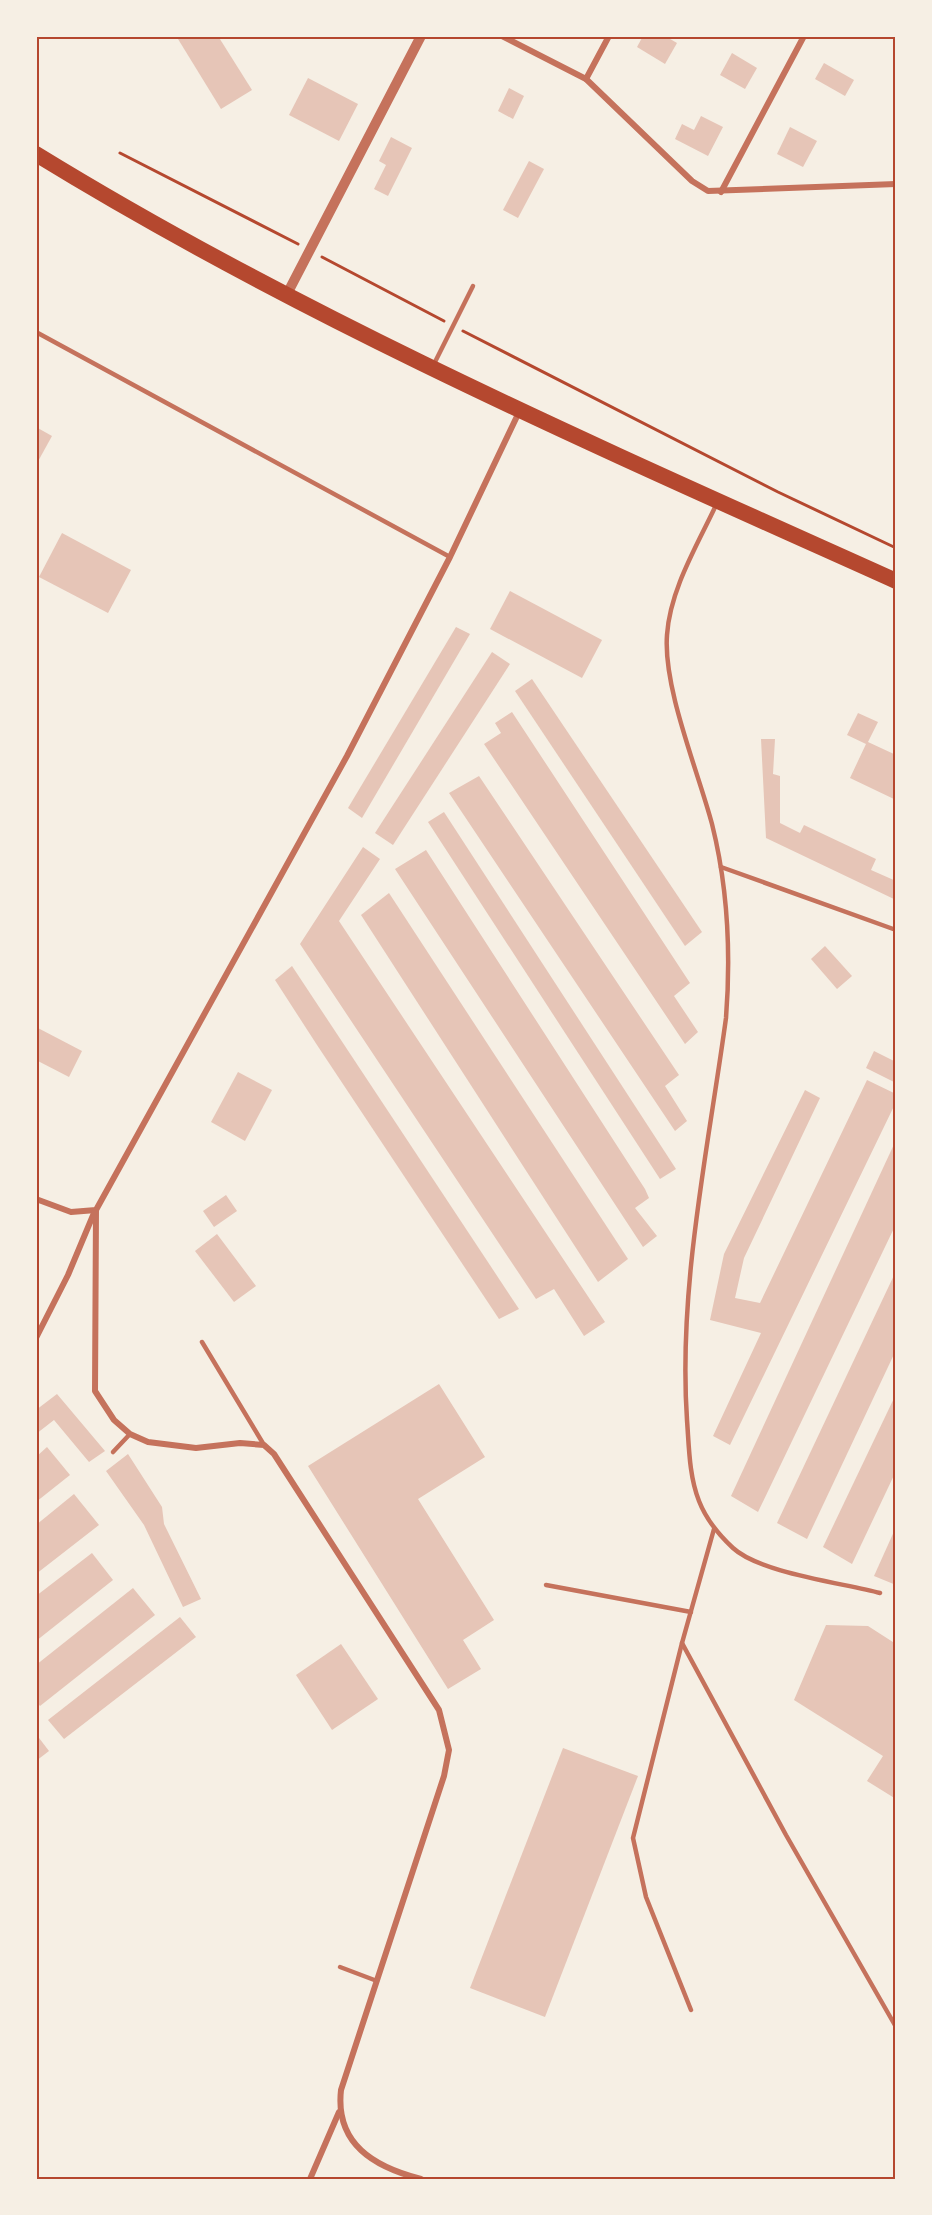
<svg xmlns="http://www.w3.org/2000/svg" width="932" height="2215" font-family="'Noto Sans',sans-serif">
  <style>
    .building { fill: #e6c5b7 }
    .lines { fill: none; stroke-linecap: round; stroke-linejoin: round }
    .path { stroke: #b5482f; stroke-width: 3 }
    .service { stroke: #c5725c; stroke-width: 4.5 }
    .minor { stroke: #c5725c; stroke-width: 6 }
    .tertiary { stroke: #c5725c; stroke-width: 10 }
    .trunk { stroke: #b5482f; stroke-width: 16 }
    .neatline { fill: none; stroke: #b5482f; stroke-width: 2 }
  </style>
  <rect width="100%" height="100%" fill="#f6efe4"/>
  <g class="building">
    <polygon points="184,36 218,36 252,90 221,109 178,39"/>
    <polygon points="643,36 665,36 677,43 665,64 637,47"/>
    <polygon points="732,53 757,68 745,89 720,75"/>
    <polygon points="824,63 854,80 845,96 815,79"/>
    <polygon points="308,78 358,104 339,141 289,115"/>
    <polygon points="509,88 524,96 513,119 498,111"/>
    <polygon points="701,116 723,127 708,156 675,139 682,124 694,130"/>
    <polygon points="790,127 817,141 803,167 777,154"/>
    <polygon points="391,137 412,148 388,196 374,189 386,165 379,161"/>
    <polygon points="529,161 544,169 518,218 503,210"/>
    <polygon points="36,427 52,436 36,465"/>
    <polygon points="62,533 131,570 108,613 39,577"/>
    <polygon points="510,591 602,640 582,678 490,629"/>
    <polygon points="456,627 470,634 362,818 348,808"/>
    <polygon points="492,652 510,664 393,845 375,833"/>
    <polygon points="532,679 702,932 685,946 515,691"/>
    <polygon points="512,712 690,983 674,996 698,1032 685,1044 484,744 501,733 495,723"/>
    <polygon points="858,713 878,722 868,742 896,755 896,800 850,778 866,744 847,735"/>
    <polygon points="761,739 775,739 773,774 780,776 780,823 800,833 804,825 876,859 871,870 896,881 896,900 766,838"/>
    <polygon points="479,776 679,1075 665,1086 687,1121 675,1131 449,793"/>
    <polygon points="444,812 676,1169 660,1179 428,822"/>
    <polygon points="363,847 380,859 339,921 605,1322 584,1336 554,1289 536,1299 300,944"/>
    <polygon points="426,850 645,1189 649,1198 635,1208 657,1236 643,1247 395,869"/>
    <polygon points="389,893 628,1259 598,1282 361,915"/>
    <polygon points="825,946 852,976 837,989 811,959"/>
    <polygon points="292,966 519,1309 499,1319 317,1045 275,980"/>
    <polygon points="36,1027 82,1051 69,1077 36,1060"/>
    <polygon points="874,1051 894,1061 896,1057 896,1083 866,1068"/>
    <polygon points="238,1072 272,1090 245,1141 211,1122"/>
    <polygon points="867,1080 896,1094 896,1102 730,1445 713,1436 761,1333 710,1320 724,1254 805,1090 820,1098 744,1258 735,1298 760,1303"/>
    <polygon points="896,1140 896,1224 758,1512 731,1496"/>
    <polygon points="226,1195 237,1211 214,1227 203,1211"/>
    <polygon points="217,1234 256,1286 234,1302 195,1251"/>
    <polygon points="896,1271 896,1350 807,1539 777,1523"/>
    <polygon points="439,1384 485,1457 418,1499 494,1620 463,1640 481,1669 448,1689 308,1466"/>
    <polygon points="57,1394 105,1451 89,1462 54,1420 36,1434 36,1410"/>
    <polygon points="896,1394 896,1471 852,1564 823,1547"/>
    <polygon points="47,1447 70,1475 36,1502 36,1457"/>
    <polygon points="128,1454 162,1507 164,1524 201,1599 183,1607 144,1525 106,1471"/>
    <polygon points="74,1494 99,1525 36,1574 36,1525"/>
    <polygon points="896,1527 896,1585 874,1576"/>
    <polygon points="92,1553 113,1580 36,1641 36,1596"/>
    <polygon points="133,1588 155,1615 40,1706 36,1701 36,1665"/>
    <polygon points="180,1617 196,1637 64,1739 48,1720"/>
    <polygon points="826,1625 868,1626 896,1644 896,1799 867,1781 883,1756 794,1700"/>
    <polygon points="341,1644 378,1699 332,1730 296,1675"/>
    <polygon points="36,1734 49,1751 36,1761"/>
    <polygon points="563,1748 638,1776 545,2017 470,1988"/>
  </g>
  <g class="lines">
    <g class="path">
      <polyline points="120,153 298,244"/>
      <polyline points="322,257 444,321"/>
      <polyline points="463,331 778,492 896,548"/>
    </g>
    <g class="service">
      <polyline points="36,332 450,557"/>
      <polyline points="434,364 473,286"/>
      <path d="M717 503C698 544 670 589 667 635 663 688 698 771 712 824 728 888 731 953 726 1018 708 1150 678 1287 687 1420 689 1446 689 1476 699 1501 706 1519 719 1535 733 1548 760 1573 843 1583 880 1593"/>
      <polyline points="721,867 896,930"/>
      <polyline points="202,1342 264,1445"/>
      <polyline points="113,1452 130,1434"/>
      <polyline points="714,1529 682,1643 786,1835 896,2027"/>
      <polyline points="546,1585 691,1612"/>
      <polyline points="682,1643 633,1838 646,1897 691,2010"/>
      <polyline points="340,1967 377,1981"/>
    </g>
    <g class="minor">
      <polyline points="502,36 586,79 692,181 708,191 896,184"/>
      <polyline points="586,79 609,36"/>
      <polyline points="721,192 804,36"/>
      <polyline points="36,1199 71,1212 96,1210 347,756 450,557 520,410"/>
      <path d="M96 1210 95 1391 114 1420 130 1434 148 1442 196 1448 240 1443 264 1445 274 1454 439 1710 449 1750 444 1776 341 2090C335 2144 374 2167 421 2179"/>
      <polyline points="36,1338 68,1275 94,1213"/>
      <polyline points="310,2179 339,2112"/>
    </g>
    <polyline class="tertiary" points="286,296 421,36"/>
    <path class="trunk" d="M36 154C308 321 605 450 896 581"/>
  </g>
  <rect width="932" height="2215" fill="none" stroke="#f6efe4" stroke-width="75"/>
  <rect x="38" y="38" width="856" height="2140" class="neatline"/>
</svg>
